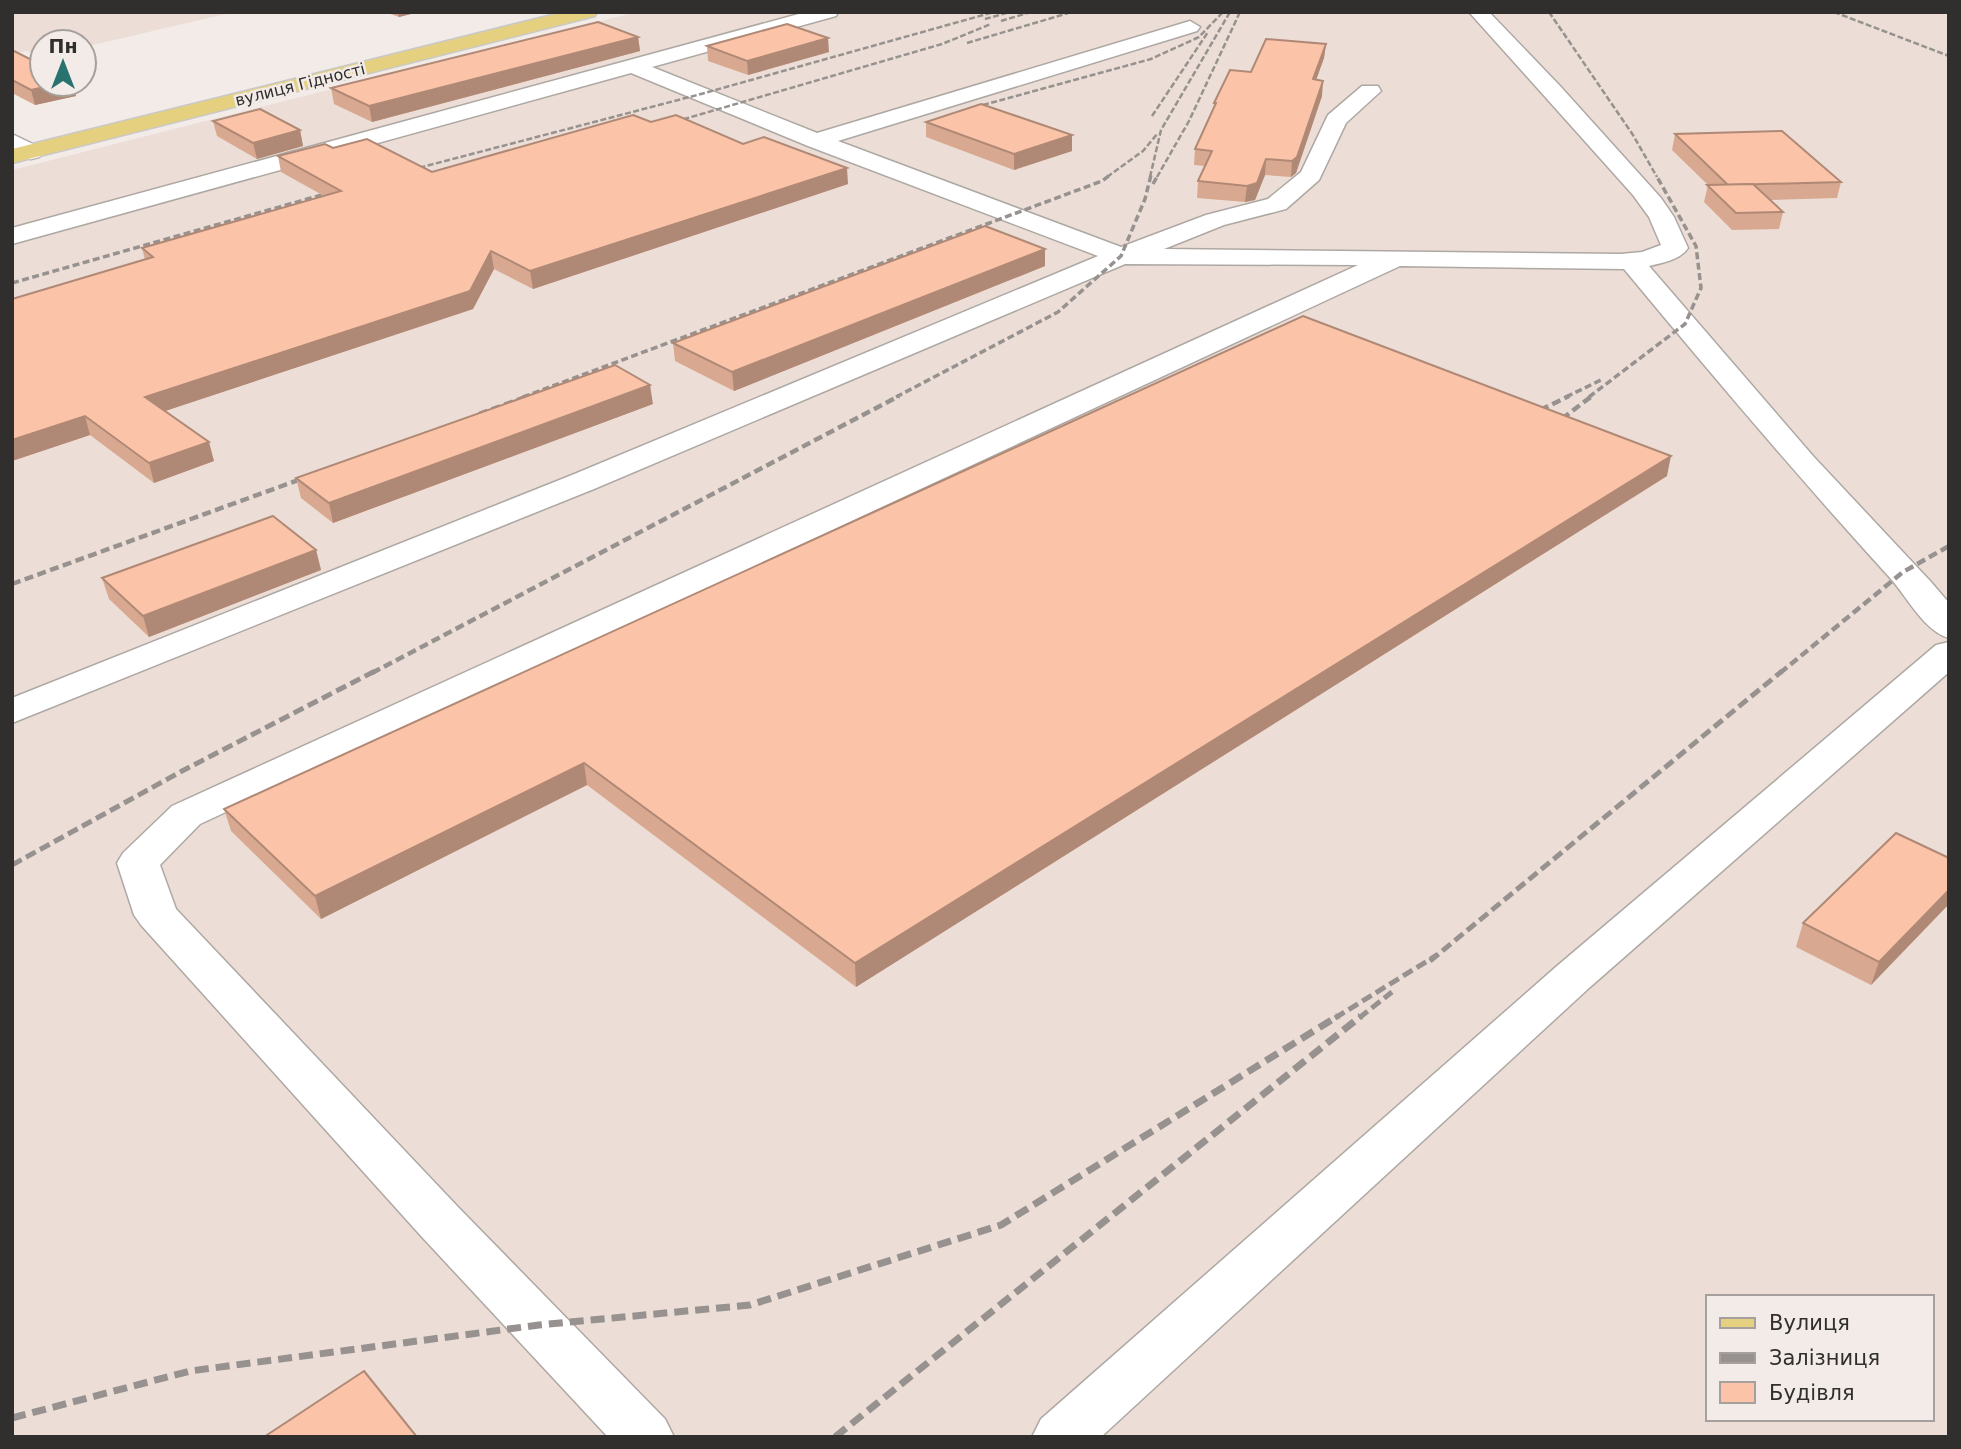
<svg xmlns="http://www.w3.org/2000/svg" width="1961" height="1449" font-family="'DejaVu Sans',sans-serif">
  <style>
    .built { fill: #ecded6; fill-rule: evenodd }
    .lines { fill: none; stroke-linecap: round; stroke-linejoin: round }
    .minor-casing { stroke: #aea8a4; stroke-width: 3 }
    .major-casing { stroke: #c9c9c8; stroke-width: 3 }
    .minor { fill: #fff; fill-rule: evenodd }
    .major { fill: #e5d080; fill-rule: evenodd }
    .rail-far4 { stroke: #97928f; stroke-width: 2.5; stroke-dasharray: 6 2.5; stroke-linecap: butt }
    .rail-far3 { stroke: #97928f; stroke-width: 3.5; stroke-dasharray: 7 3.5; stroke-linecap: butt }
    .rail-far2 { stroke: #97928f; stroke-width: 4.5; stroke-dasharray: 9 4.5; stroke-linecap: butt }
    .rail-far1 { stroke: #97928f; stroke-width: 5; stroke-dasharray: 11 5; stroke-linecap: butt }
    .rail { stroke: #97928f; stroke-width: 7; stroke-dasharray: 14 7; stroke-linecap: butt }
    .wall { fill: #d8a990 }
    .shaded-wall { fill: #b08976 }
    .building { fill: #fbc4a8; stroke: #b08976; stroke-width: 2 }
    .labels { text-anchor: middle; stroke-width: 5; stroke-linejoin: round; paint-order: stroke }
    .far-street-label { font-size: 16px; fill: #312f2d; stroke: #f2ebe7 }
  </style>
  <rect width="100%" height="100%" fill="#f2ebe7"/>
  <g class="built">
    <polygon points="12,12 234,12 84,47 84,42 42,42 42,57 38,58 27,51 12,54"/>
    <path d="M637 12H1949V1437H12V170ZM1707 1297H1931V1419H1707Z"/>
  </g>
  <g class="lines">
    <g class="minor-casing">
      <g id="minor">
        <path d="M806 12H838L836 16 652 67 817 133 1190 21 1200 27 1197 31 838 141 1121 247 1206 215 1268 199 1301 172 1328 115 1362 86H1378L1381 91 1346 123 1319 180 1286 209 1224 225 1164 249 1621 254 1642 252 1661 245 1649 217 1633 195 1469 12H1489L1560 86 1661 198 1674 217 1688 248C1680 260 1662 263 1649 266L1813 456 1931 582 1949 603V638C1925 632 1907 597 1891 579 1799 478 1711 374 1624 269L1400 266 200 824 160 865 176 909 458 1207 665 1419 674 1437H608L422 1237 141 925 134 915 117 863 123 853 172 806 1358 265 1125 264 594 489 12 723V698L572 475 1098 256 808 146 631 73 12 244V228Z"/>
        <polygon points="12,134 39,147 43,152 39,157 31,159 12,151"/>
        <polygon points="1949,642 1949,672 1589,988 1101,1437 1032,1437 1041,1419 1557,966 1936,645"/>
      </g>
    </g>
    <g class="major-casing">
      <polygon id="major" points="564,12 597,12 595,16 12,163 12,149"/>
    </g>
    <use href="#minor" class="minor"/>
    <use href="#major" class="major"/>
    <g class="rail-far4">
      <polyline points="1549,12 1633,135 1657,177"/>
      <polyline points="1834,12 1949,56"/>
      <polyline points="985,19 1010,12"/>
      <polyline points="1001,21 1031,12"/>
      <polyline points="967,43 1072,12"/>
      <polyline points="983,105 1151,59 1199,37 1223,12"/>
      <polyline points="1152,116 1208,32"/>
      <polyline points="667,124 942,44 991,24"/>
      <polyline points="403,172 701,94 994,12"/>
      <polyline points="1107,177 1143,151 1158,133"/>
      <polyline points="1150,177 1161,130 1230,12"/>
      <polyline points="1157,177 1189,121 1240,12"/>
    </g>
    <g class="rail-far3">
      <polyline points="1153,184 1158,175"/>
      <polyline points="12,283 339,190"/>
      <polyline points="523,397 1102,181 1110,175"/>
      <polyline points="896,397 1058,312 1121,256 1145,199 1151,175"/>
      <polyline points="1566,397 1603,379"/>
      <polyline points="1589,397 1685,324 1701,288 1696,246 1656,175"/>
    </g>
    <g class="rail-far2">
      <polyline points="479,414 528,396"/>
      <polyline points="1528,416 1569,396"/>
      <polyline points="1551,427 1592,396"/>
      <polyline points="12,584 315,474"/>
      <polyline points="372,673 899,396"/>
      <polyline points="1780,673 1903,572 1949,546"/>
    </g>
    <g class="rail-far1">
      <polyline points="12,865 182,771 375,671"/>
      <polyline points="1430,961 1782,671"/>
      <polyline points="1335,1018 1437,955"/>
      <polyline points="1359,1018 1392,992"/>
    </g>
    <g class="rail">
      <polyline points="12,1418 190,1371 539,1325 750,1305 1001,1225 1338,1016"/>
      <polyline points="835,1437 1361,1016"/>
    </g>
  </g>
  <g class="wall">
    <polygon points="385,12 419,12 399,17"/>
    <polygon points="638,37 640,51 372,122 334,104 331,88"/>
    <polygon points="1326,44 1324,58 1316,80 1322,96 1296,173 1291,177 1265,175 1255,200 1245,202 1197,198 1198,181 1205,166 1194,165 1195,149 1214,109 1214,103"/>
    <polygon points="707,46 829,52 748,75 708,61"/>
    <polygon points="12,50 76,96 35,105 12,93"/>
    <polygon points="213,121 300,130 303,146 257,159 217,136"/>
    <polygon points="651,122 743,144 848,184 533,289 494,269 473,309 165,411 214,461 154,483 90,435 12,461 12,299 145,260 142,248 324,196 281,172 278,156 333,148 432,172"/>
    <polygon points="926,122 1072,151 1014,170 926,137"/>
    <polygon points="1675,134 1841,182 1837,198 1770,200 1783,212 1779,229 1732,230 1704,202 1708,185 1672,150"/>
    <polygon points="1045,249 1045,266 734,391 675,361 673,343"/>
    <polygon points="653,404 333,523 301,498 296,478"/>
    <polygon points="1667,476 856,987 587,785 321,919 231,831 224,809"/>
    <polygon points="316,550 321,570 149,637 109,599 102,578"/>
    <polygon points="1949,858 1949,904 1871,985 1796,947 1803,923"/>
  </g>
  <g class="shaded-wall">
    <polygon points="398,12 419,12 399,17"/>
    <polygon points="638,37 640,51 372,122 369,106"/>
    <polygon points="828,38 829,52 748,75 747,61"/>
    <polygon points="1326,44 1324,58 1311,94 1313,79"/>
    <polygon points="1323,81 1322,96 1296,173 1291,177 1292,161"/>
    <polygon points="58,84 73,84 76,96 35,105 31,90"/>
    <polygon points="300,130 303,146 257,159 253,143"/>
    <polygon points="1072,135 1072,151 1014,170 1014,154"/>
    <polygon points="1266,159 1265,175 1255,200 1245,202 1247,186"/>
    <polygon points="847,168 848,184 533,289 530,271"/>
    <polygon points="1045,249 1045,266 734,391 732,372"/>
    <polygon points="491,251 494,269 473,309 150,416 145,397"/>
    <polygon points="650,385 653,404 333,523 329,503"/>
    <polygon points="85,416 90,435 12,461 12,440"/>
    <polygon points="209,442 214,461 154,483 149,463"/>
    <polygon points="1671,456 1667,476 856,987 855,963"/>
    <polygon points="316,550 321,570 149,637 143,616"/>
    <polygon points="584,763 587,785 321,919 315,896"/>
    <polygon points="1949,890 1949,904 1871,985 1879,962"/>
  </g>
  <g class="building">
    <polygon points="598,22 638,37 369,106 331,88"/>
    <polygon points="787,24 828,38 747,61 707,46"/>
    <polygon points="1266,39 1326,44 1313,79 1323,81 1297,157 1292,161 1266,159 1257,183 1247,186 1198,181 1212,151 1195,149 1216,103 1214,103 1230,70 1251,72"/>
    <polygon points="12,50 42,65 42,84 58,84 31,90 12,80"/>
    <polygon points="981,104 1072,135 1014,154 926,122"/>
    <polygon points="260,109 300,130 253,143 213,121"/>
    <polygon points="633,115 651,122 676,115 743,144 764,137 847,168 530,271 491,251 470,291 145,397 209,442 149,463 85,416 12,440 12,299 153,257 142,248 341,191 278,156 325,144 333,148 367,139 432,172"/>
    <polygon points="1782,131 1841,182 1728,185 1675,134"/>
    <polygon points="1753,184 1783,212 1736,213 1707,185"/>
    <polygon points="985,226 1045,249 732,372 673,343"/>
    <polygon points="1303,316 1671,456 855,963 584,763 315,896 224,809"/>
    <polygon points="615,365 650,385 329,503 296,478"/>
    <polygon points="273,516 316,550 143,616 102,578"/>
    <polygon points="1896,833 1949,858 1949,890 1879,962 1803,923"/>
    <polygon points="364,1371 417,1437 264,1437"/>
  </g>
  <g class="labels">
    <g class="far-street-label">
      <text transform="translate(300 84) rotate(-14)" y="6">вулиця Гідності</text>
    </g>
  </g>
  <rect width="1961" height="1449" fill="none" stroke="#312f2d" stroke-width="28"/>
  <rect x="1706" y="1295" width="228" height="126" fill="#f2ebe7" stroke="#a5a09d" stroke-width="2"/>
  <rect x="1720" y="1318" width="35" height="10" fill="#e5d080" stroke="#a5a09d" stroke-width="2"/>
  <text x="1769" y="1330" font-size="21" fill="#312f2d">Вулиця</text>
  <rect x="1720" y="1353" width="35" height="10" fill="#97928f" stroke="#a5a09d" stroke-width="2"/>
  <text x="1769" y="1365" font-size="21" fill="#312f2d">Залізниця</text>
  <rect x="1720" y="1382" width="35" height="21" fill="#fbc4a8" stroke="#a5a09d" stroke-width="2"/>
  <text x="1769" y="1400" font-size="21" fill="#312f2d">Будівля</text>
  <g transform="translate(63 63)"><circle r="33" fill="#f2ebe7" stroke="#a5a09d" stroke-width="2"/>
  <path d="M0-5L12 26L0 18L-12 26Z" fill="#287270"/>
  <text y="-10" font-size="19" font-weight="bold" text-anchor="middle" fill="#312f2d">Пн</text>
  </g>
</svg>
